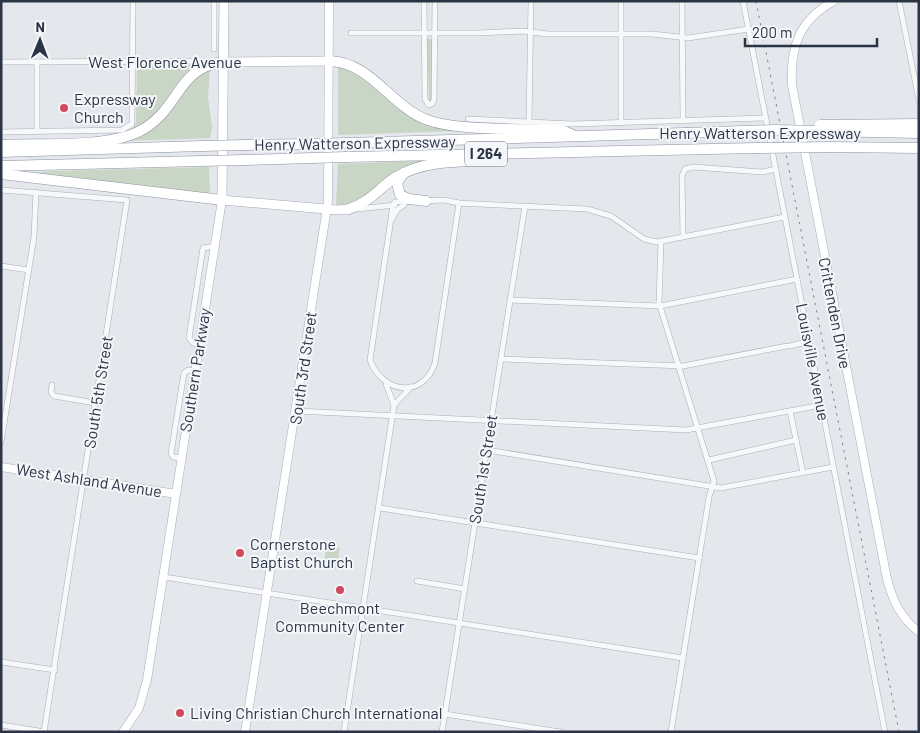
<svg xmlns="http://www.w3.org/2000/svg" width="920" height="733" font-family="Barlow,sans-serif">
  <style>
    .green { fill: #c9d6c5 }
    .lines { fill: none; stroke-linecap: round; stroke-linejoin: round }
    .street-casing { stroke: #a9aeb7; stroke-width: 6 }
    .secondary-casing { stroke: #a9aeb7; stroke-width: 9 }
    .primary-casing { stroke: #a3abb8; stroke-width: 10 }
    .highway-casing { stroke: #8b94a3; stroke-width: 11 }
    .street { stroke: #f7f8fa; stroke-width: 5 }
    .secondary { stroke: #fff; stroke-width: 8 }
    .primary { stroke: #fff; stroke-width: 9 }
    .highway { stroke: #fff; stroke-width: 10 }
    .rail { stroke: #7d8696; stroke-width: 1; stroke-dasharray: 2.5 5; stroke-linecap: butt }
    .highway-bridge-casing { stroke: #8b94a3; stroke-width: 11; stroke-linecap: butt }
    .highway-bridge { stroke: #fff; stroke-width: 10 }
    .poi-dot { fill: #d1495b; stroke: #f4f6f9; stroke-width: 2 }
    .labels { text-anchor: middle; stroke-width: 4; stroke-linejoin: round; paint-order: stroke }
    .shield { fill: #f4f6f9; stroke: #676e7b; stroke-width: 1 }
    .shield-label { font-size: 15px; font-weight: bold; fill: #2b3445 }
    .street-label { font-size: 16px; fill: #2b3445; stroke: #f4f6f9 }
    .poi-label { font-size: 16px; fill: #2b3445; stroke: #f4f6f9; text-anchor: start }
  </style>
  <rect width="100%" height="100%" fill="#e4e7ec"/>
  <g class="green">
    <polygon points="429,38 432,40 433,47 433,98 429,102 427,40"/>
    <path d="M201 62C185 71 181 83 171 97 161 112 147 121 132 130L136 122 137 63Z"/>
    <polygon points="338,65 355,69 399,108 483,130 338,135"/>
    <polygon points="210,68 208,97 212,127 210,138 120,141 135,136 190,80"/>
    <path d="M419 161H425C399 177 368 204 336 206L338 164Z"/>
    <polygon points="209,167 210,196 32,173 52,171"/>
    <polygon points="327,545 340,548 336,569 323,566"/>
  </g>
  <g class="lines">
    <g class="street-casing">
      <g id="street">
        <polyline points="424,1 425,99 429,105 432,104 434,100 435,1"/>
        <polyline points="621,1 621,123"/>
        <polyline points="682,1 683,120"/>
        <polyline points="743,1 885,732"/>
        <polyline points="899,1 919,100"/>
        <polyline points="351,33 479,33 523,31 548,34 652,34 688,38 749,29"/>
        <polyline points="214,49 214,1"/>
        <polyline points="1,62 216,61"/>
        <polyline points="37,63 37,131"/>
        <polyline points="468,119 572,124 766,118"/>
        <polyline points="529,121 531,1"/>
        <polyline points="1,132 122,130 132,124 133,1"/>
        <polyline points="1,190 127,200 44,732"/>
        <path d="M444 200 459 203 435 363C423 399 383 394 370 360L393 205 395 202Z"/>
        <polyline points="456,203 587,209 611,216 644,239 657,242 784,217"/>
        <polyline points="357,209 395,205"/>
        <polyline points="392,219 397,210 404,205"/>
        <polyline points="683,237 682,176 685,169 693,167 762,172 776,169"/>
        <polyline points="661,242 659,303 714,481 709,497 671,732"/>
        <polyline points="1,266 29,270"/>
        <polyline points="510,300 660,306 797,279"/>
        <polyline points="199,344 193,343 189,338 203,248 215,246"/>
        <polyline points="790,346 810,341"/>
        <polyline points="501,359 683,366 787,346"/>
        <polyline points="52,385 51,392 54,396 95,403"/>
        <polyline points="394,405 411,387"/>
        <polyline points="297,411 686,430 822,405"/>
        <polyline points="790,411 803,473"/>
        <polyline points="1,442 34,237 36,192"/>
        <polyline points="487,450 721,488 833,467"/>
        <polyline points="182,458 173,457 171,453 184,373 188,370 195,371"/>
        <polyline points="709,460 796,440"/>
        <polyline points="380,508 699,558"/>
        <polyline points="164,577 683,658"/>
        <polyline points="417,581 465,589"/>
        <polyline points="1,662 55,670"/>
        <polyline points="445,714 560,732"/>
        <polyline points="1,725 45,732"/>
        <polyline points="344,732 394,405 386,384"/>
        <polyline points="442,732 525,206"/>
      </g>
    </g>
    <g class="secondary-casing">
      <g id="secondary">
        <path d="M834 1C799 20 790 47 792 85L887 579C893 601 900 617 919 632"/>
        <polyline points="1,467 176,494"/>
        <polyline points="123,732 139,708 147,680 222,200"/>
        <polyline points="245,732 328,201 329,1"/>
      </g>
    </g>
    <g class="primary-casing">
      <g id="primary">
        <polyline points="224,1 222,200 337,210 349,209"/>
        <polyline points="224,62 329,61"/>
      </g>
    </g>
    <g class="highway-casing">
      <g id="highway">
        <path d="M329 61C371 62 389 104 425 119 457 132 525 128 562 130L573 135"/>
        <polyline points="346,143 685,133"/>
        <path d="M1 145C41 143 103 148 138 132 181 111 175 67 224 62"/>
        <polyline points="244,145 312,144"/>
        <polyline points="831,147 919,148"/>
        <polyline points="1,152 202,146"/>
        <polyline points="346,157 756,148"/>
        <polyline points="244,160 312,158"/>
        <polyline points="1,166 202,161"/>
        <polyline points="1,174 222,200"/>
        <polyline points="403,174 397,183 400,195 409,199 426,201"/>
        <path d="M349 209C369 203 379 188 396 177 426 159 463 162 497 160"/>
      </g>
    </g>
    <use href="#street" class="street"/>
    <use href="#secondary" class="secondary"/>
    <use href="#primary" class="primary"/>
    <use href="#highway" class="highway"/>
    <polyline class="rail" points="756,1 899,732"/>
    <g class="highway-bridge-casing">
      <g id="highway-bridge">
        <polyline points="820,125 919,124"/>
        <polyline points="685,133 774,130 919,133"/>
        <polyline points="312,144 346,143"/>
        <polyline points="202,146 244,145"/>
        <polyline points="756,148 831,147"/>
        <polyline points="312,158 346,157"/>
        <polyline points="202,161 244,160"/>
      </g>
    </g>
    <use href="#highway-bridge" class="highway-bridge"/>
  </g>
  <g class="poi-dot">
    <circle cx="64" cy="108" r="5"/>
    <circle cx="240" cy="553" r="5"/>
    <circle cx="340" cy="590" r="5"/>
    <circle cx="180" cy="713" r="5"/>
  </g>
  <g class="labels">
    <rect class="shield" x="465" y="141.5" width="42" height="25" rx="4"/>
    <g class="shield-label">
      <text x="486" y="159">I 264</text>
    </g>
    <g class="street-label">
      <text x="165" y="68">West Florence Avenue</text>
      <text x="760" y="139">Henry Watterson Expressway</text>
      <text transform="translate(355 143) rotate(-1)" y="6">Henry Watterson Expressway</text>
      <text transform="translate(835 313) rotate(79)" y="6">Crittenden Drive</text>
      <text transform="translate(813 362) rotate(79)" y="6">Louisville Avenue</text>
      <text transform="translate(303 368) rotate(-82)" y="6">South 3rd Street</text>
      <text transform="translate(195 370) rotate(-81)" y="6">Southern Parkway</text>
      <text transform="translate(98 392) rotate(-81)" y="6">South 5th Street</text>
      <text transform="translate(483 469) rotate(-81)" y="6">South 1st Street</text>
      <text transform="translate(89 480) rotate(9)" y="6">West Ashland Avenue</text>
    </g>
    <g class="poi-label">
      <text x="74" y="105">Expressway<tspan x="74" dy="18">Church</tspan></text>
      <text x="250" y="550">Cornerstone<tspan x="250" dy="18">Baptist Church</tspan></text>
      <text x="340" y="614" text-anchor="middle">Beechmont<tspan x="340" dy="18">Community Center</tspan></text>
      <text x="190" y="719">Living Christian Church International</text>
    </g>
  </g>
  <rect width="920" height="733" fill="none" stroke="#2b3445" stroke-width="5"/>
  <g transform="translate(40 40) rotate(1)" stroke="#f4f6f9" stroke-width="4" paint-order="stroke">
  <path d="M0-4L9 19L0 12L-9 19Z" fill="#2b3445"/>
  <text y="-8" font-size="14" font-weight="bold" text-anchor="middle" fill="#2b3445">N</text>
  </g>
  <path d="M745 38v8h132v-8" fill="none" stroke="#2b3445" stroke-width="2.5"/>
  <text x="752" y="38" font-size="15" fill="#2b3445" stroke="#f4f6f9" stroke-width="4" paint-order="stroke">200 m</text>
</svg>
